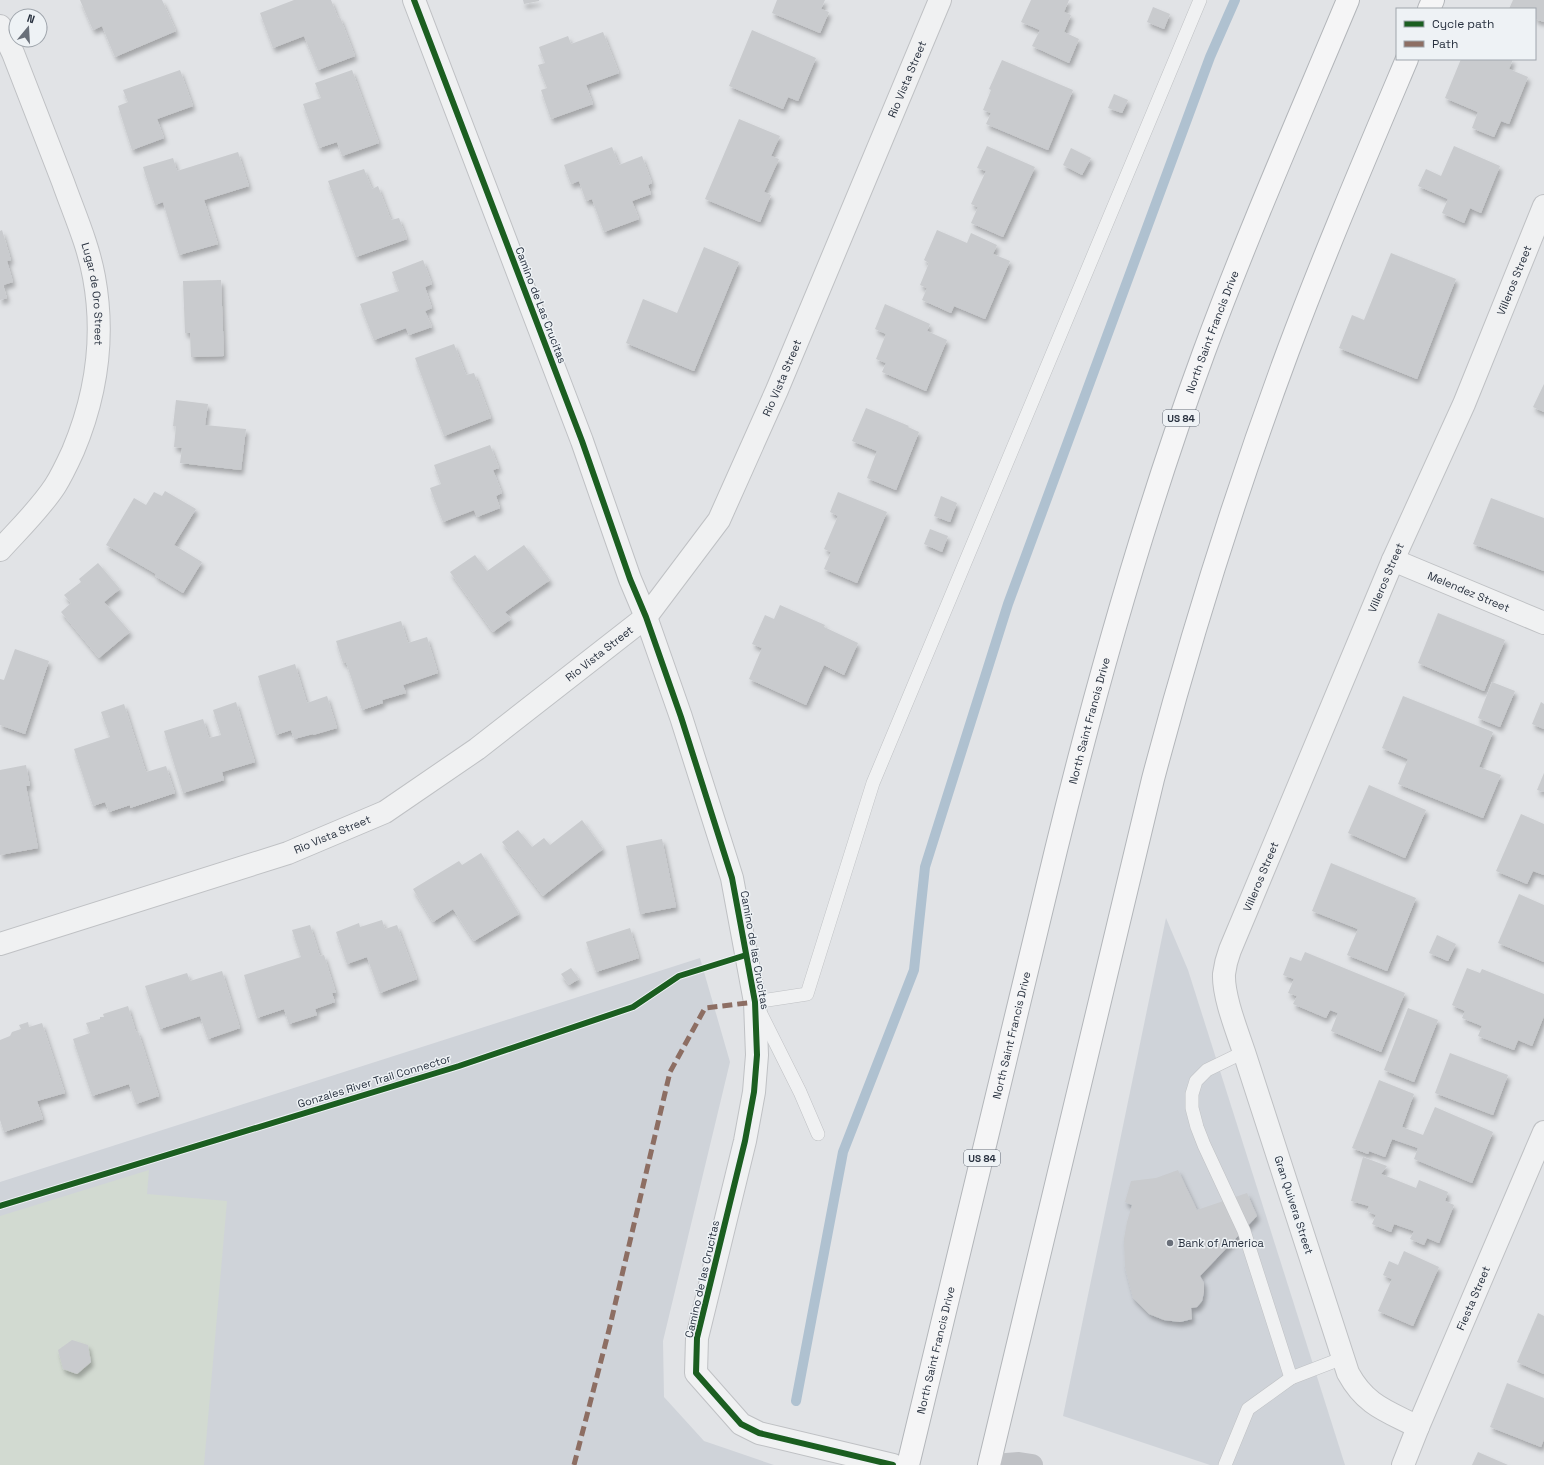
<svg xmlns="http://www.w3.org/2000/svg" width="1544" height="1465" font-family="'Space Grotesk',sans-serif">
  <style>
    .built { fill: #cfd3d9 }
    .green { fill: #d2dad1 }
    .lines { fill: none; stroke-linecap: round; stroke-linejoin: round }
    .stream { stroke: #afc1d0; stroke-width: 10 }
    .building { fill: #c9cbce; filter: url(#shadow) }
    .lane-casing { stroke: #bfc1c4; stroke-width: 14 }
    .street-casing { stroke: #bfc1c4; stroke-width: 24 }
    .highway-casing { stroke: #b3b6ba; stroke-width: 24 }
    .lane { stroke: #f0f1f2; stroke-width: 13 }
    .street { stroke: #f0f1f2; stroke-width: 22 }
    .secondary { stroke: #bfc1c5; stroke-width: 22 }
    .highway { stroke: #f5f5f6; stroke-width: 22 }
    .quiet { stroke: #8d6e63; stroke-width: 5; stroke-dasharray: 10 5; stroke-linecap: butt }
    .cycleway-casing { stroke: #eef2f5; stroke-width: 8 }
    .cycleway { stroke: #1b5e20; stroke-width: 6 }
    .poi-dot { fill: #696f79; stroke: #eef2f5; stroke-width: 1.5 }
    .labels { text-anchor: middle; stroke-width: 3; stroke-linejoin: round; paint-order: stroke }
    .shield { fill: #eef2f5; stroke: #636b76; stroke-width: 1 }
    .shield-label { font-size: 10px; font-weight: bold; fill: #28313f }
    .street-label { font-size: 11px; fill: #28313f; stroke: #eef2f5 }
    .poi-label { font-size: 11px; fill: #28313f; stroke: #eef2f5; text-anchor: start }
  </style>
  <defs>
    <filter id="shadow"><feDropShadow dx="2.5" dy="4.5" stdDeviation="2" flood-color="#0004"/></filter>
  </defs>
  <rect width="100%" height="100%" fill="#e1e3e6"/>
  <g class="built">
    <polygon points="1166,918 1188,970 1345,1465 1210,1465 1063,1416"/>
    <polygon points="700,958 730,1062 663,1341 664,1397 704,1441 774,1465 0,1465 0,1182"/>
  </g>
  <polygon class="green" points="149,1170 147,1194 227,1201 204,1465 0,1465 0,1216"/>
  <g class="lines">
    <polyline class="stream" points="796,1401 843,1152 914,970 925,867 1008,604 1210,57 1235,0"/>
  </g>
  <g class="building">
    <polygon points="80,0 162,0 176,31 115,57 102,26 93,30"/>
    <polygon points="294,0 331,0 338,18 340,17 355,56 318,70 304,36 273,48 260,13"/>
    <polygon points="523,0 539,0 539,1 524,4"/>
    <polygon points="777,0 825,0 821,9 829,12 820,33 772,13"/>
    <polygon points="1031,0 1069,0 1064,12 1071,15 1064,32 1079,39 1069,63 1032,46 1040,30 1021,22"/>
    <polygon points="1513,0 1544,0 1544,22 1535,19 1535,9 1509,9"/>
    <polygon points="1153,7 1170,14 1164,29 1147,22"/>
    <polygon points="752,30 816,58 798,101 788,97 783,109 729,86"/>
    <polygon points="603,32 619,73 586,85 593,104 551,119 541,90 547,88 538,65 545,63 539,47 568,36 571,44"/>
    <polygon points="1461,59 1513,59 1509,69 1528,77 1509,124 1501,121 1494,137 1472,128 1478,112 1445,98"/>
    <polygon points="1002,60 1073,90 1048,150 986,124 991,113 983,110 991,90 989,89"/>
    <polygon points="180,70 193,106 157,119 164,138 132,150 118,106 128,102 123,90"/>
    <polygon points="352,70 379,143 342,156 337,142 319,148 303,104 321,98 315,83"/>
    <polygon points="1114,94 1128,100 1122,113 1108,108"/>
    <polygon points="739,119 780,136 771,156 779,159 764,192 771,195 760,222 705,199"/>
    <polygon points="987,146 1035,167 1003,237 971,223 978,207 971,204 986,171 977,168"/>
    <polygon points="1454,146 1500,166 1481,213 1470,208 1464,223 1442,213 1448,199 1418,186 1426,169 1441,176"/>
    <polygon points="612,147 619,165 642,156 652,183 648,185 651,194 632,201 639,219 604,232 592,199 586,201 579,181 571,184 564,165"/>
    <polygon points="1071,148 1091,158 1082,175 1063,165"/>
    <polygon points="238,152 249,186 204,200 218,244 179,255 163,202 155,205 143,167 173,158 177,171"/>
    <polygon points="364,169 372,189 378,186 391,220 399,218 407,239 356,257 328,181"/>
    <polygon points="2,230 11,260 7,261 13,282 3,285 7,298 0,300 0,231"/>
    <polygon points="937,230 967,243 971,233 997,245 993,254 1010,261 985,319 954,306 951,313 922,300 927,288 920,285 929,263 924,260"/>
    <polygon points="704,247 739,262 694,371 626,343 643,299 677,313"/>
    <polygon points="1391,253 1456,279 1417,379 1339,348 1352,315 1364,320"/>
    <polygon points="423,260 432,284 425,287 432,308 425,311 432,327 409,335 406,328 374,340 360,304 399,291 392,272"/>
    <polygon points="221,280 224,356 191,357 190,333 185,333 183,281"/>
    <polygon points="885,304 930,324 927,331 947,340 926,391 882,372 886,363 876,359 886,334 875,329"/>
    <polygon points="454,344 466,375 474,373 491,418 444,436 415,358"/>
    <polygon points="1544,384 1544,412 1533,407"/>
    <polygon points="176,400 208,404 205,425 246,429 241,470 180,463 182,448 174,447 176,426 173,426"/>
    <polygon points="866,408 909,426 908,427 919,432 896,490 867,478 877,451 852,441"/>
    <polygon points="490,445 499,468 493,470 502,493 496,496 500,508 477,517 474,510 443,522 430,488 441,484 434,465"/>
    <polygon points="165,491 196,509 174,545 202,562 183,593 155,576 156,574 106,545 134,498 146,505 154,492 162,496"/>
    <polygon points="838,492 887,512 857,583 824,569 831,552 824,549 838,516 830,512"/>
    <polygon points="941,496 957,503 950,522 934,516"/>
    <polygon points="1491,498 1544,518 1544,571 1473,544"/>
    <polygon points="930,529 948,536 942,552 924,544"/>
    <polygon points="524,545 550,580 505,612 511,619 493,632 450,572 475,555 487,571"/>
    <polygon points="98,563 120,589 104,602 130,632 99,658 61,612 71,603 64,595 81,582 79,579"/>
    <polygon points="780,605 825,625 824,627 858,643 844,675 824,665 806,705 749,679 762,648 752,644 765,615 774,619"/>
    <polygon points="1438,613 1505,640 1484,691 1418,663"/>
    <polygon points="401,621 408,643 427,637 438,673 403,685 406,693 382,700 383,703 362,710 346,662 343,663 336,641"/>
    <polygon points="15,649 49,661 25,734 0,725 0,679 4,680"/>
    <polygon points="295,664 307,703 327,696 337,728 313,735 313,734 294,739 291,730 276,735 258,676"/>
    <polygon points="1492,682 1515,691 1500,727 1478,718"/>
    <polygon points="1403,696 1493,732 1479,767 1501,775 1483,818 1398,784 1408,759 1382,748"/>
    <polygon points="236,702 255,762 222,772 224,780 183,793 164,731 203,719 209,738 221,735 213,710"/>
    <polygon points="1541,702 1544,704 1544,729 1532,724"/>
    <polygon points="124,704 146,772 166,766 175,793 130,808 130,805 109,812 105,802 93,806 74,749 110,737 101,712"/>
    <polygon points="26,765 30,786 26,786 38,848 0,855 0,770"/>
    <polygon points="1544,773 1544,792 1537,790"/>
    <polygon points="1369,785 1426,810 1405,858 1348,833"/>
    <polygon points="1521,814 1544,824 1544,875 1533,871 1527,884 1496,871"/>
    <polygon points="582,820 603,849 543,896 502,842 518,830 532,847 544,838 550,845"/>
    <polygon points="662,839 676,907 640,914 626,846"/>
    <polygon points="481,853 519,914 474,941 453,909 433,922 413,889 459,861 462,865"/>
    <polygon points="1331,863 1416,898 1387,971 1347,955 1358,929 1312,911"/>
    <polygon points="1519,894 1544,905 1544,962 1498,943"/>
    <polygon points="382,920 385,929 397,925 417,979 380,993 367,957 347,964 336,932 359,923 360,927"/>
    <polygon points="310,925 320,956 324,955 336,993 332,993 335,1002 315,1009 317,1015 289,1024 284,1009 257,1018 244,975 301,957 292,930"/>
    <polygon points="630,928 639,958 596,972 586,942"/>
    <polygon points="1437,935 1456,944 1448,961 1429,953"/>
    <polygon points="1305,952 1405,993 1381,1052 1331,1031 1338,1013 1330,1010 1326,1018 1293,1004 1297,996 1288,993 1294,979 1283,975 1290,957 1301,961"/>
    <polygon points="571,968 579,979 569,985 561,974"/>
    <polygon points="1467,968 1480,973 1482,969 1544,994 1544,1016 1532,1046 1518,1040 1514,1050 1478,1036 1482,1026 1462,1018 1465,1011 1452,1005"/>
    <polygon points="222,971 240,1028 208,1039 200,1016 160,1029 145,986 187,973 190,981"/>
    <polygon points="128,1006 136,1032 138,1031 159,1096 136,1104 129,1084 92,1096 73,1039 90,1033 86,1023 100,1019 100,1017 104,1017 103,1014"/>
    <polygon points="1408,1008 1438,1020 1414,1082 1384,1070"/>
    <polygon points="28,1022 29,1027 42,1023 65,1093 37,1101 43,1119 4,1132 0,1120 0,1040 10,1036 12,1032 21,1029 19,1025"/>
    <polygon points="1450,1053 1508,1075 1493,1115 1435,1093"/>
    <polygon points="1379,1080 1414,1094 1402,1127 1423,1135 1435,1107 1493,1132 1472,1183 1414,1159 1418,1148 1392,1139 1385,1157 1369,1151 1368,1154 1352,1148"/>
    <polygon points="1363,1157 1387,1166 1381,1174 1416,1188 1419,1180 1448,1192 1445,1201 1454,1205 1439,1243 1427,1238 1424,1245 1410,1239 1414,1231 1394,1224 1391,1232 1372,1224 1376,1215 1367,1211 1369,1206 1351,1201"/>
    <polygon points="1178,1170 1197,1210 1247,1193 1257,1216 1200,1276 1204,1283 1204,1292 1202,1301 1197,1307 1191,1308 1192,1319 1180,1322 1164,1320 1149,1314 1133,1298 1125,1267 1124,1239 1127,1222 1132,1205 1125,1202 1131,1181 1156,1178"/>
    <polygon points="1404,1251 1439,1267 1413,1326 1378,1311 1392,1279 1383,1275 1389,1261 1398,1265"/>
    <polygon points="1538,1313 1544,1316 1544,1374 1517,1362"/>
    <polygon points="72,1340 88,1345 91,1362 77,1374 63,1369 58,1350"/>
    <polygon points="1507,1383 1544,1398 1544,1439 1541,1447 1490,1427"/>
    <polygon points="1478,1452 1508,1465 1472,1465"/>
  </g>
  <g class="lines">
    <g class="lane-casing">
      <g id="lane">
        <polyline points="1244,1052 1207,1070 1196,1081 1192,1094 1192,1108 1197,1127 1204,1145 1244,1231 1291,1378"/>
        <polyline points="818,1134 800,1092 755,1002 807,994 873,783 1200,0"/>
        <polyline points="1225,1465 1248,1409 1291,1378 1343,1358"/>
      </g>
    </g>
    <g class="street-casing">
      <g id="street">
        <polyline points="414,0 582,441 630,579 646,617 681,717 732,878 755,1002 757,1055 754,1092 745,1141 697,1338 696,1373 741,1424 759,1433 893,1465"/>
        <path id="s1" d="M0 26 13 53C30 96 46 139 63 182 74 213 88 244 94 277 105 337 97 394 73 451 68 462 62 475 55 486 40 509 19 529 0 550"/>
        <path id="s2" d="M1393 560 1544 623"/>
        <path id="s3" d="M0 944 288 853 385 812 477 749 646 617 719 520 777 390 940 0"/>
        <path id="s4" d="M1418 1427C1387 1411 1366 1406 1348 1373L1244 1052C1237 1031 1223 996 1224 974 1225 966 1227 958 1230 950L1393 560 1464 404 1544 206"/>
        <path id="s5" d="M1403 1465 1418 1427 1544 1132"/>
      </g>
    </g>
    <g class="highway-casing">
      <g id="highway">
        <polyline points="1429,9 1433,0"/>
        <path id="s6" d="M908 1465 1056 850C1097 682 1144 515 1204 352 1248 233 1299 117 1348 0"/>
        <path d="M989 1465 1153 779C1191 635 1236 491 1288 351 1325 252 1366 156 1407 59"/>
      </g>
    </g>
    <use href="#lane" class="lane"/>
    <use href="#street" class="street"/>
    <polyline class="secondary" points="994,1465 1019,1463 1032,1465"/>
    <use href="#highway" class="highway"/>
    <polyline class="quiet" points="574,1465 609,1330 670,1072 705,1008 755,1002"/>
    <g class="cycleway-casing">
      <g id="cycleway">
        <polyline points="414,0 582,441 630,579 646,617 681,717 732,878 755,1002 757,1055 754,1092 745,1141 697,1338 696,1373 741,1424 759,1433 893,1465"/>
        <polyline points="0,1206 459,1066 633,1007 679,976 746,955"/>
      </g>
    </g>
    <use href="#cycleway" class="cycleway"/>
  </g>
  <circle class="poi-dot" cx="1170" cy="1243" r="4"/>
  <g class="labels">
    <g class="shield">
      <rect x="1163" y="410" width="36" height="16" rx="3"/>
      <rect x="964" y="1150" width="36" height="16" rx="3"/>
    </g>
    <g class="shield-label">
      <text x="1181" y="422">US 84</text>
      <text x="982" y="1162">US 84</text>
    </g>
    <g class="street-label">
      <text dy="4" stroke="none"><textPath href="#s3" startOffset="1334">Rio Vista Street</textPath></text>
      <text dy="4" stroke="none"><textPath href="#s4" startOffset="1261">Villeros Street</textPath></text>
      <text dy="4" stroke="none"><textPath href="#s1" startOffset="285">Lugar de Oro Street</textPath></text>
      <text transform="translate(541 305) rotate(69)" y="4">Camino de Las Crucitas</text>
      <text dy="4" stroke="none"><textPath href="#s6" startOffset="1174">North Saint Francis Drive</textPath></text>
      <text dy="4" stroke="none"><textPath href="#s3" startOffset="1010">Rio Vista Street</textPath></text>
      <text dy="4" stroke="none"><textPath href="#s4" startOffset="937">Villeros Street</textPath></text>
      <text dy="4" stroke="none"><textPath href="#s2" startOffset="82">Melendez Street</textPath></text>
      <text dy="4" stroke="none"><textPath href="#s3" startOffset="674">Rio Vista Street</textPath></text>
      <text dy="4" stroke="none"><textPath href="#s6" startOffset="766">North Saint Francis Drive</textPath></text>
      <text dy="4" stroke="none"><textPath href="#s3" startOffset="350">Rio Vista Street</textPath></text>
      <text dy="4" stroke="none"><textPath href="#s4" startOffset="613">Villeros Street</textPath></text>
      <text transform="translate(755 950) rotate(80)" y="4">Camino de las Crucitas</text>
      <text dy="4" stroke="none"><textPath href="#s6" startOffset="442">North Saint Francis Drive</textPath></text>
      <text transform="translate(374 1081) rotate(-17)" y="4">Gonzales River Trail Connector</text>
      <text transform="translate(1294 1205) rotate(72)" y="4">Gran Quivera Street</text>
      <text transform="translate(702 1279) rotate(-77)" y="4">Camino de las Crucitas</text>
      <text dy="4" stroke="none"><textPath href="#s5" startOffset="181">Fiesta Street</textPath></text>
      <text dy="4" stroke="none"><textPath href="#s6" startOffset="118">North Saint Francis Drive</textPath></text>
    </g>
    <g class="poi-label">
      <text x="1178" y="1247">Bank of America</text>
    </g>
  </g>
  <rect x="1396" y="8" width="140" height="52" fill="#eef2f5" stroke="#9fa5ac"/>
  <rect x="1404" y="21" width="20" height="6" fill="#1b5e20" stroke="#9fa5ac"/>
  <text x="1432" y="28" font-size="12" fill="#28313f">Cycle path</text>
  <rect x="1404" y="41" width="20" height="6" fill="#8d6e63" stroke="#9fa5ac"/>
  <text x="1432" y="48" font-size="12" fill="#28313f">Path</text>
  <g transform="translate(28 28) rotate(18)"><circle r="19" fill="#eef2f5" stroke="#9fa5ac"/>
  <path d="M0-3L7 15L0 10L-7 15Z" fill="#696f79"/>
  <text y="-6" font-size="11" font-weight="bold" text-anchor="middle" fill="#28313f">N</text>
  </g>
</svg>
